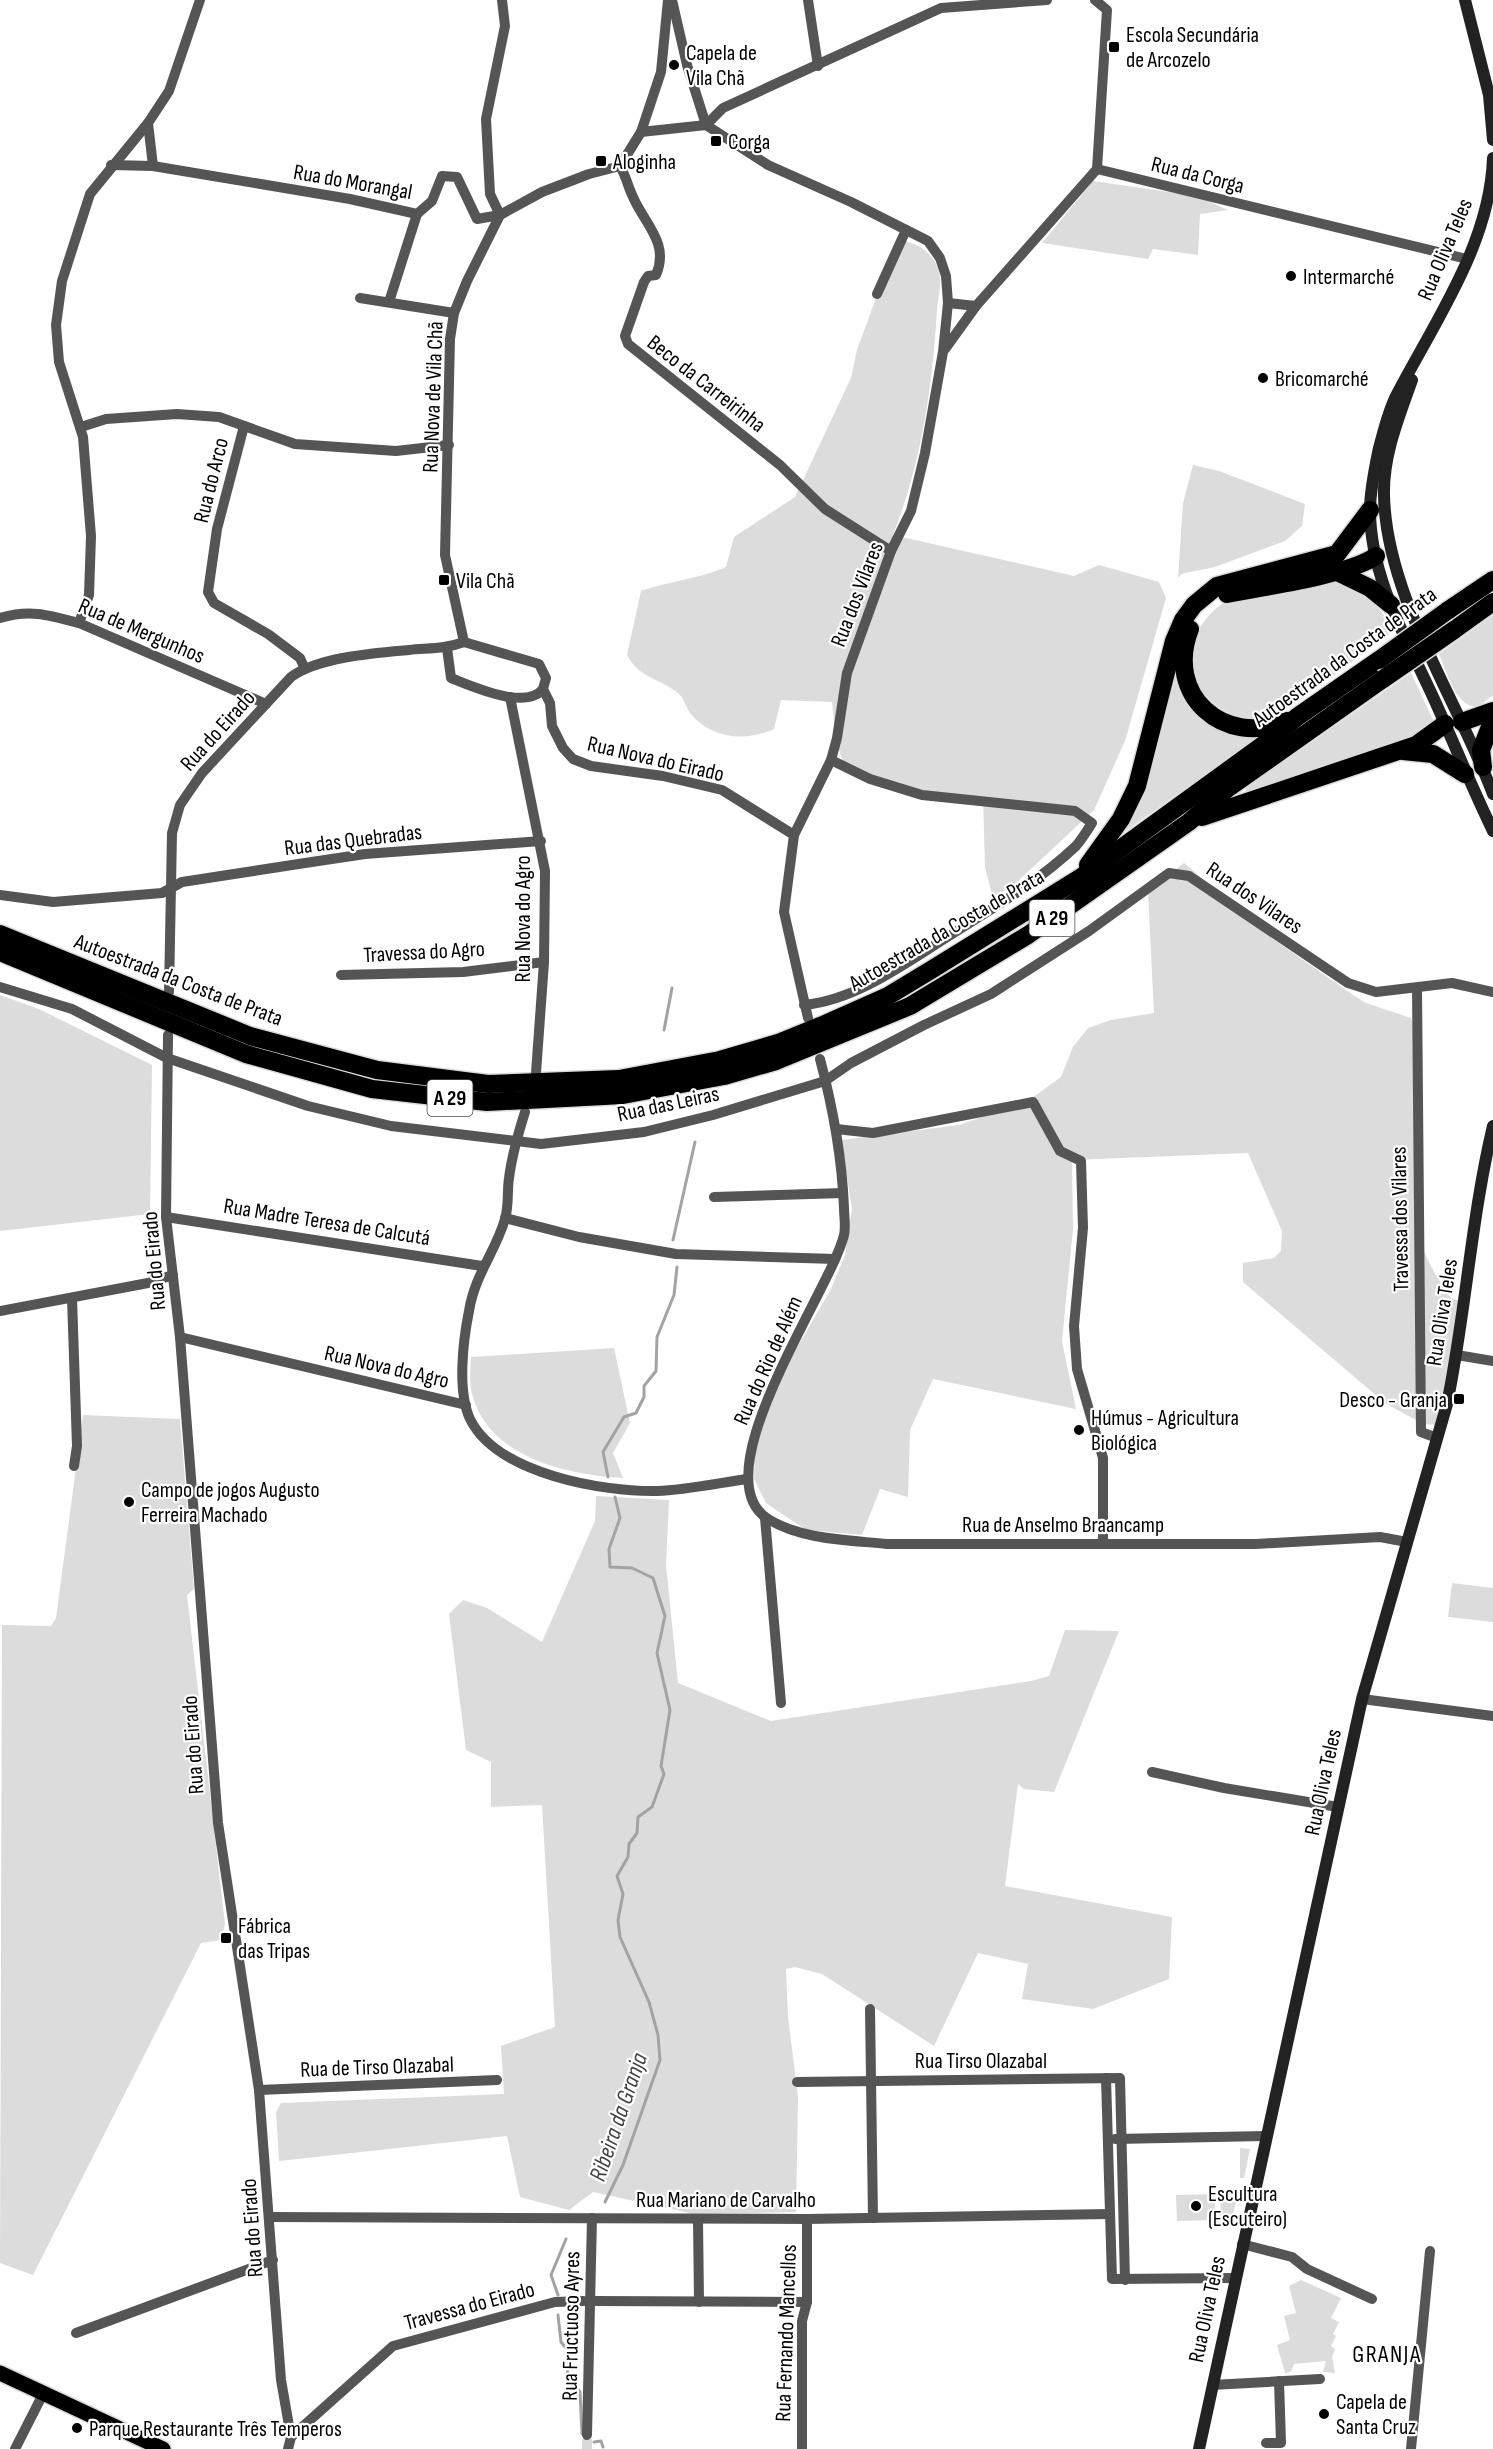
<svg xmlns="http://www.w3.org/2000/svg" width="1493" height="2449" font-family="'Sofia Sans Condensed',sans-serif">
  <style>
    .green { fill: #dcdcdc }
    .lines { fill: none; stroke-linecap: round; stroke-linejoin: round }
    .stream { stroke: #a3a3a3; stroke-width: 3 }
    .minor-tunnel { stroke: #d9d9d9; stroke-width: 10; stroke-dasharray: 10 5; stroke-linecap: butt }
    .primary-casing { stroke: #dbdbdb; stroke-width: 18 }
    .motorway-casing { stroke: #dbdbdb; stroke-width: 21 }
    .minor { stroke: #555; stroke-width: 10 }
    .secondary { stroke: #222; stroke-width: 12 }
    .primary { stroke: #000; stroke-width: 15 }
    .motorway { stroke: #000; stroke-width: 18 }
    .motorway-bridge-casing { stroke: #dbdbdb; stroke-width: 21; stroke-linecap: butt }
    .motorway-bridge { stroke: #000; stroke-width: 18 }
    .poi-dot { fill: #000; stroke: #fff; stroke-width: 2 }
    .labels { text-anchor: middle; stroke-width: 4.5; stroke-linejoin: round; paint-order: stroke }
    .shield { fill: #fff; stroke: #4c4c4c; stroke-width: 1.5 }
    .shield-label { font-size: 21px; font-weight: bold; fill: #000 }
    .poi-label { font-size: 22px; fill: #000; stroke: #fff; text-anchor: start }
    .street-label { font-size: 22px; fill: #000; stroke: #fff }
    .water-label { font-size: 24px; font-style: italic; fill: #444; stroke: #fff }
    .neighbourhood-label { font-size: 24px; letter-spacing: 1.5px; fill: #000; stroke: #fff }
  </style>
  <rect width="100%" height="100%" fill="#fff"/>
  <g class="green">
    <polygon points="1093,181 1197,196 1228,210 1200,214 1198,255 1153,249 1148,259 1042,243"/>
    <path d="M904 241C921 245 934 254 939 272 942 283 938 298 937 309 933 385 921 464 893 535L1074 576 1099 565 1159 582 1166 598 1125 741 1094 810 1017 882 993 899 985 867 983 797 916 790 845 766 836 743 832 702 781 700 774 729C745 742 711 739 690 713 686 707 684 698 678 693 659 678 640 679 627 655L641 591C669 581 699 579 726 567L734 537 795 497 851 378 857 350 876 298Z"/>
    <polygon points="1193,465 1219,471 1305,504 1302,526 1285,541 1215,567 1181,574 1178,578 1183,503"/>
    <path d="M1328 580C1359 584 1379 604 1394 631L1285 711C1279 714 1272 719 1265 720 1250 723 1237 718 1225 711 1178 685 1183 626 1228 600 1245 591 1305 584 1328 580Z"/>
    <path d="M1493 615V695L1478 707C1455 707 1447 672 1439 654Z"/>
    <polygon points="1178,647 1181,683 1255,739 1113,840"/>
    <polygon points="1411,673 1435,724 1425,734 1248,795 1245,788"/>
    <path d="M1184 863 1276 941 1353 995 1366 1003 1411 1018 1417 1037 1421 1242C1427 1263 1439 1280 1451 1298L1460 1301 1437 1425 1423 1424 1385 1403 1243 1282V1263L1274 1258 1281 1251 1282 1231 1248 1153 1072 1160 1073 1229 1062 1341 1076 1409 933 1379 910 1430 908 1497 880 1489 862 1535 806 1530 766 1503 754 1479 755 1452 774 1387 831 1289 845 1255 852 1209 841 1140 959 1125 1028 1101 1061 1077 1073 1047 1088 1028 1111 1020 1154 1013 1148 892Z"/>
    <polygon points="0,995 39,1009 152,1065 150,1214 0,1231"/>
    <path d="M614 1348 630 1423 613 1453 623 1478C565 1475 484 1456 471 1389 469 1379 471 1367 471 1357Z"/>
    <polygon points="83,1415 180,1419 194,1589 187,1595 225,1924 221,1940 201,1943 33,2275 0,2263 2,1625 51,1626 56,1618"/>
    <polygon points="596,1496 669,1500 666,1565 678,1683 771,1721 1031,1681 1049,1676 1065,1630 1119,1631 1054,1792 1024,1789 1018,1784 1005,1886 1172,1917 1169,1979 1093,2009 1022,1999 1028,1964 978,1953 934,2046 822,1974 795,1967 786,1969 788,2017 798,2097 796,2212 694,2214 593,2192 569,2210 520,2197 507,2136 279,2161 276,2112 281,2103 504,2094 501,2046 555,2027 542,1805 491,1807 491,1762 466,1750 449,1614 463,1600 487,1608 542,1642 595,1521"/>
    <polygon points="1452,1583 1493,1588 1493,1622 1448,1617"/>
    <polygon points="1240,2148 1250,2149 1244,2178 1240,2178"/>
    <polygon points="1215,2194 1215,2220 1177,2221 1176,2195"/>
    <polygon points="1221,2194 1238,2194 1232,2218 1220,2219"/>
    <polygon points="1301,2280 1341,2298 1331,2318 1339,2322 1333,2334 1336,2336 1331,2346 1335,2349 1332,2357 1335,2373 1323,2372 1326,2361 1294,2364 1291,2372 1285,2373 1277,2345 1290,2340 1284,2316 1296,2313 1289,2286"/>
  </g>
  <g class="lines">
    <g class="stream">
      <polyline points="664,1030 672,988"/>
      <polyline points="673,1240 695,1142"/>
      <polyline points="608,1477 603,1452 624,1417 636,1413 644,1397 644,1386 656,1371 657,1337 674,1295 677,1267"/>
      <polyline points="605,2202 623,2165 660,2060 658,2035 649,2002 620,1937 618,1920 623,1894 617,1876 628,1857 629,1844 637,1833 638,1817 652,1807 664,1774 661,1766 670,1710 657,1653 665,1616 653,1578 632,1568 610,1567 609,1549 620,1518 615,1497"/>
      <polyline points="558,2295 551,2275 566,2239"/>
      <polyline points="558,2315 561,2342 570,2353 567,2376 580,2392 582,2434"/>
      <polyline points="594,2442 601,2441 603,2447"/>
    </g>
    <polyline class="minor-tunnel" points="587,2449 587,2435"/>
    <g class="primary-casing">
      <polyline id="primary" points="0,2373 163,2449"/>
    </g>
    <g class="motorway-casing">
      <g id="motorway">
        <polyline points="1335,571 1370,588 1391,605"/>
        <path d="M1227 594C1262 587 1349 575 1376 556"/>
        <polyline points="1447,611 1493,580"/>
        <path d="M1190 629C1164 695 1224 748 1287 721"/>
        <polyline points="1454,630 1493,602"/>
        <polyline points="1462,722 1493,711"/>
        <polyline points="1403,751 1433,754 1465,774"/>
        <polyline points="1483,767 1481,750 1493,719"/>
        <polyline points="1202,817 1416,745 1445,724"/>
        <polyline points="1088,865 1121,819 1137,786 1174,641 1183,620 1194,605 1217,586 1337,554 1370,510"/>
        <polyline points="0,934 250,1036 377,1070 488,1084 619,1079 720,1060 778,1043 825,1024 888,996 931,970 1080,878 1267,742 1297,717 1379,660"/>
        <polyline points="0,952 246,1054 372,1089 487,1102 623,1095 724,1076 776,1061 910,1006 1028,935 1189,822 1227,789 1383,679"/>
      </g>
    </g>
    <g class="minor">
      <polyline points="672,0 687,65 706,125"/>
      <polyline points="808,0 818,66"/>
      <polyline points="1095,0 1107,10 1097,169"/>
      <polyline points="148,123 153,166"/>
      <polyline points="706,125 768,165 851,202 928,241 940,258 946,276 948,303 943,352 925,453 911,511 891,551 847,673 837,738 831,760 794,835 784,912 808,1018"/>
      <polyline points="706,125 723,108 941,8 1047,0"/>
      <polyline points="641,132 706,125"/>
      <polyline points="111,165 153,166 350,199 417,214 432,201 442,176 457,177 477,219 500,215"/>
      <path d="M620 166C626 176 628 187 633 197 644 223 670 243 656 275L648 276 644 282 625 336 628 344 780 465 825 509 891 551"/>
      <polyline points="1097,169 1467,259"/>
      <polyline points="500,215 490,194 486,119 505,26 502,0"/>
      <polyline points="877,294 906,230"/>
      <polyline points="360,298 454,313"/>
      <polyline points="389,302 417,214"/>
      <polyline points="948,303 976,306"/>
      <polyline points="945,349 976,306 1097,169"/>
      <polyline points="244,426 217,529 208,592 214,603 268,634 300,658 304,667"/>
      <polyline points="81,427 106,419 177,414 219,417 295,444 396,451 449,445"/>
      <path d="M0 618C30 609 49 615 79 623L266 704"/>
      <polyline points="79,623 89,595 91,536 83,437 59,362 56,325 62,281 90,194 148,123 169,91 200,0"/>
      <polyline points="464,642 445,555 450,339 454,313 467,281 500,215 542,192 589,174 620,166 641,132 661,72 668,0"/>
      <polyline points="464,642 539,664 546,678 543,689 550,703 552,726 563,748 573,759 591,766 663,776 722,790 794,835"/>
      <path d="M447 648 451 678C472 686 526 711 543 689"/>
      <polyline points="510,697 545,871 544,962 536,1073"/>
      <polyline points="0,895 53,902 162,893 182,882 305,863 365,854 541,841"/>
      <polyline points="341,975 463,972 544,962"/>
      <polyline points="0,987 72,1009 167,1058 308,1106 391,1126 541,1144 644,1132 713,1115 825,1081 851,1063 924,1025 991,994 1089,931 1169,873 1189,876 1348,983 1376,992 1452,983 1493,992"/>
      <polyline points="1417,988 1421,1432 1437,1438"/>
      <path d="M169 992 172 833 180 805 202 773 291 677C318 657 375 653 409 650 429 648 445 649 464 642"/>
      <path d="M804 1005C857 1000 907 962 952 934 995 907 1039 881 1076 846 1082 839 1087 831 1092 823L1075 811 922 795 870 779 831 760"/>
      <polyline points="168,1035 166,1217 180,1337 218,1823 259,2090 281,2380 291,2437 288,2449"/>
      <path d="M820 1059C833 1108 842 1157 844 1208 844 1216 846 1227 844 1235 831 1290 699 1476 768 1519 802 1540 849 1540 887 1544H1256L1380 1537 1407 1542"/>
      <path d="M525 1112C518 1134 512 1155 509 1178 507 1191 509 1206 505 1219 496 1251 475 1274 469 1311 463 1341 457 1391 470 1419 497 1474 603 1492 657 1491 687 1490 718 1483 747 1479"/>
      <polyline points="836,1129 873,1133 1033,1102 1060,1151 1081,1161 1083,1228 1074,1326 1077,1369 1103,1458 1103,1544"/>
      <polyline points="714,1197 843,1193"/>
      <polyline points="166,1217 482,1266"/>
      <polyline points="505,1218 579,1237 676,1254 835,1259"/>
      <polyline points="72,1298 77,1446 74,1466"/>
      <polyline points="0,1311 148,1283 173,1275"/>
      <polyline points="180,1337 466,1405"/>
      <polyline points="1457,1355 1493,1361"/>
      <polyline points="765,1518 781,1703"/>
      <polyline points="1362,1699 1493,1716"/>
      <polyline points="1152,1772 1224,1788 1338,1807"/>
      <polyline points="870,2009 873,2218"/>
      <polyline points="1106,2078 1112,2279 1235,2278"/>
      <polyline points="797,2082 1120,2078 1125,2280"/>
      <polyline points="259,2090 497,2080"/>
      <polyline points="1115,2139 1266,2136"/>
      <polyline points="270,2217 807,2219 1109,2214"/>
      <polyline points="698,2219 699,2302"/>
      <polyline points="1242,2244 1292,2257 1307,2269 1372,2299"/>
      <polyline points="596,2301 807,2302"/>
      <polyline points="76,2333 273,2260"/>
      <polyline points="1212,2385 1320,2379"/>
      <polyline points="587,2435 592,2218"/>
      <polyline points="291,2437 393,2346 555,2302 583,2301"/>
      <polyline points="1266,2443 1281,2443 1279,2381"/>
      <polyline points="15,2449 43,2394"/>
      <polyline points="802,2449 802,2321 807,2302 807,2219"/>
      <polyline points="1411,2449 1430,2251"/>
    </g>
    <g class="secondary">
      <polyline points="1465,0 1489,95 1493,140"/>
      <path d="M1493 158C1490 244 1435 321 1396 396 1388 412 1384 430 1379 448 1375 467 1370 490 1370 510 1370 577 1407 640 1434 699 1454 743 1472 788 1493 831"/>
      <path d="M1412 380C1399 417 1383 455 1384 495 1386 596 1457 699 1493 794"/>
      <path d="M1199 2449 1362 1699 1447 1404C1466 1312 1471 1218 1493 1126"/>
    </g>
    <use href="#primary" class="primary"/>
    <use href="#motorway" class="motorway"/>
    <g class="motorway-bridge-casing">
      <g id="motorway-bridge">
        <polyline points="1379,660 1447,611"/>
        <polyline points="1383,679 1454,630"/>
      </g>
    </g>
    <use href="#motorway-bridge" class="motorway-bridge"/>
  </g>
  <g class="poi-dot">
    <rect x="1108" y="41" width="12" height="12" rx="3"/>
    <circle cx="674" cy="65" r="6"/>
    <rect x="710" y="135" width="12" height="12" rx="3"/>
    <rect x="595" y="155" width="12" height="12" rx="3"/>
    <circle cx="1291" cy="276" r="6"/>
    <circle cx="1263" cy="378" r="6"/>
    <rect x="438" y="574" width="12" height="12" rx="3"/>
    <rect x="1453" y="1393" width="12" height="12" rx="3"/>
    <circle cx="1079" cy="1430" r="6"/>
    <circle cx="129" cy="1502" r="6"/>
    <rect x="220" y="1932" width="12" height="12" rx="3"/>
    <circle cx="1196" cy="2206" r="6"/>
    <circle cx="1324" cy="2414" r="6"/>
    <circle cx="77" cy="2428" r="6"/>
  </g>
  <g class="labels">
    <g class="shield">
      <rect x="1029.5" y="900" width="45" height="36" rx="4.5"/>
      <rect x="427.5" y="1080" width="45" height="36" rx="4.5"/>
    </g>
    <g class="shield-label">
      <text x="1052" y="925">A 29</text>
      <text x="450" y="1105">A 29</text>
    </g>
    <g class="poi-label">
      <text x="1126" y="42">Escola Secundária<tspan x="1126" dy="25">de Arcozelo</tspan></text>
      <text x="686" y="60">Capela de<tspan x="686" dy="25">Vila Chã</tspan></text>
      <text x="728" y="149">Corga</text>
      <text x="613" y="169">Aloginha</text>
      <text x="1303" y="284">Intermarché</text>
      <text x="1275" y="386">Bricomarché</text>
      <text x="456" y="588">Vila Chã</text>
      <text x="1447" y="1407" text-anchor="end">Desco - Granja</text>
      <text x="1091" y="1425">Húmus - Agricultura<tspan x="1091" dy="25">Biológica</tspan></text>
      <text x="141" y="1497">Campo de jogos Augusto<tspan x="141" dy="25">Ferreira Machado</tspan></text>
      <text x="238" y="1933">Fábrica<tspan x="238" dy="25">das Tripas</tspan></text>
      <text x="1208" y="2201">Escultura<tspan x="1208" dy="25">(Escuteiro)</tspan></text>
      <text x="1336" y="2409">Capela de<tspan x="1336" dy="25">Santa Cruz</tspan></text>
      <text x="89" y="2436">Parque Restaurante Três Temperos</text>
    </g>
    <g class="street-label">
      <text transform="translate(1198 174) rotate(14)" y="8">Rua da Corga</text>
      <text transform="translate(353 181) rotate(10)" y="8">Rua do Morangal</text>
      <text transform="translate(1444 249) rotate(-67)" y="8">Rua Oliva Teles</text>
      <text transform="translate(707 383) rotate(38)" y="8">Beco da Carreirinha</text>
      <text transform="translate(432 397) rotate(-88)" y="8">Rua Nova de Vila Chã</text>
      <text transform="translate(210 480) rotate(-76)" y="8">Rua do Arco</text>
      <text transform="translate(856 594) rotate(-69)" y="8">Rua dos Vilares</text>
      <text transform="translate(142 630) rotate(23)" y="8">Rua de Mergunhos</text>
      <text transform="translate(1344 656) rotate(-36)" y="8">Autoestrada da Costa de Prata</text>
      <text transform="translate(217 730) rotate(-48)" y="8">Rua do Eirado</text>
      <text transform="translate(656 758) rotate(13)" y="8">Rua Nova do Eirado</text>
      <text transform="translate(353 839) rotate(-7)" y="8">Rua das Quebradas</text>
      <text transform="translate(1255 897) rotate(34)" y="8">Rua dos Vilares</text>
      <text transform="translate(522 919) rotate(-90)" y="8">Rua Nova do Agro</text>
      <text transform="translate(946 929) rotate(-30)" y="8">Autoestrada da Costa de Prata</text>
      <text transform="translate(424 951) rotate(-3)" y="8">Travessa do Agro</text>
      <text transform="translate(179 979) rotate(21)" y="8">Autoestrada da Costa de Prata</text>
      <text transform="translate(668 1103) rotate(-12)" y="8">Rua das Leiras</text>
      <text transform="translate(1399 1219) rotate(-91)" y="8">Travessa dos Vilares</text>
      <text transform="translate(327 1221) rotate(9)" y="8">Rua Madre Teresa de Calcutá</text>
      <text transform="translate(153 1261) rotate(-95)" y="8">Rua do Eirado</text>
      <text transform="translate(1441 1312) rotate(-81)" y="8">Rua Oliva Teles</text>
      <text transform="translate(767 1360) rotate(-66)" y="8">Rua do Rio de Além</text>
      <text transform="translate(387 1366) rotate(13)" y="8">Rua Nova do Agro</text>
      <text x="1063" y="1532">Rua de Anselmo Braancamp</text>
      <text transform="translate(192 1745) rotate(-94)" y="8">Rua do Eirado</text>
      <text transform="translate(1322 1782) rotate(-78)" y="8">Rua Oliva Teles</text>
      <text x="981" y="2068">Rua Tirso Olazabal</text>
      <text transform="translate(377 2066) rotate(-2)" y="8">Rua de Tirso Olazabal</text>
      <text x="726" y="2207">Rua Mariano de Carvalho</text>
      <text transform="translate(251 2228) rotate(-94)" y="8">Rua do Eirado</text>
      <text transform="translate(469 2305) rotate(-15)" y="8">Travessa do Eirado</text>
      <text transform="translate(1206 2309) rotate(-78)" y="8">Rua Oliva Teles</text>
      <text transform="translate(570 2326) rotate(-89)" y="8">Rua Fructuoso Ayres</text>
      <text transform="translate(785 2333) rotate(-88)" y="8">Rua Fernando Mancellos</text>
    </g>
    <g class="water-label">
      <text transform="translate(618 2117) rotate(-71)" y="8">Ribeira da Granja</text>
    </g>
    <g class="neighbourhood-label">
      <text x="1387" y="2362">GRANJA</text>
    </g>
  </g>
</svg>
